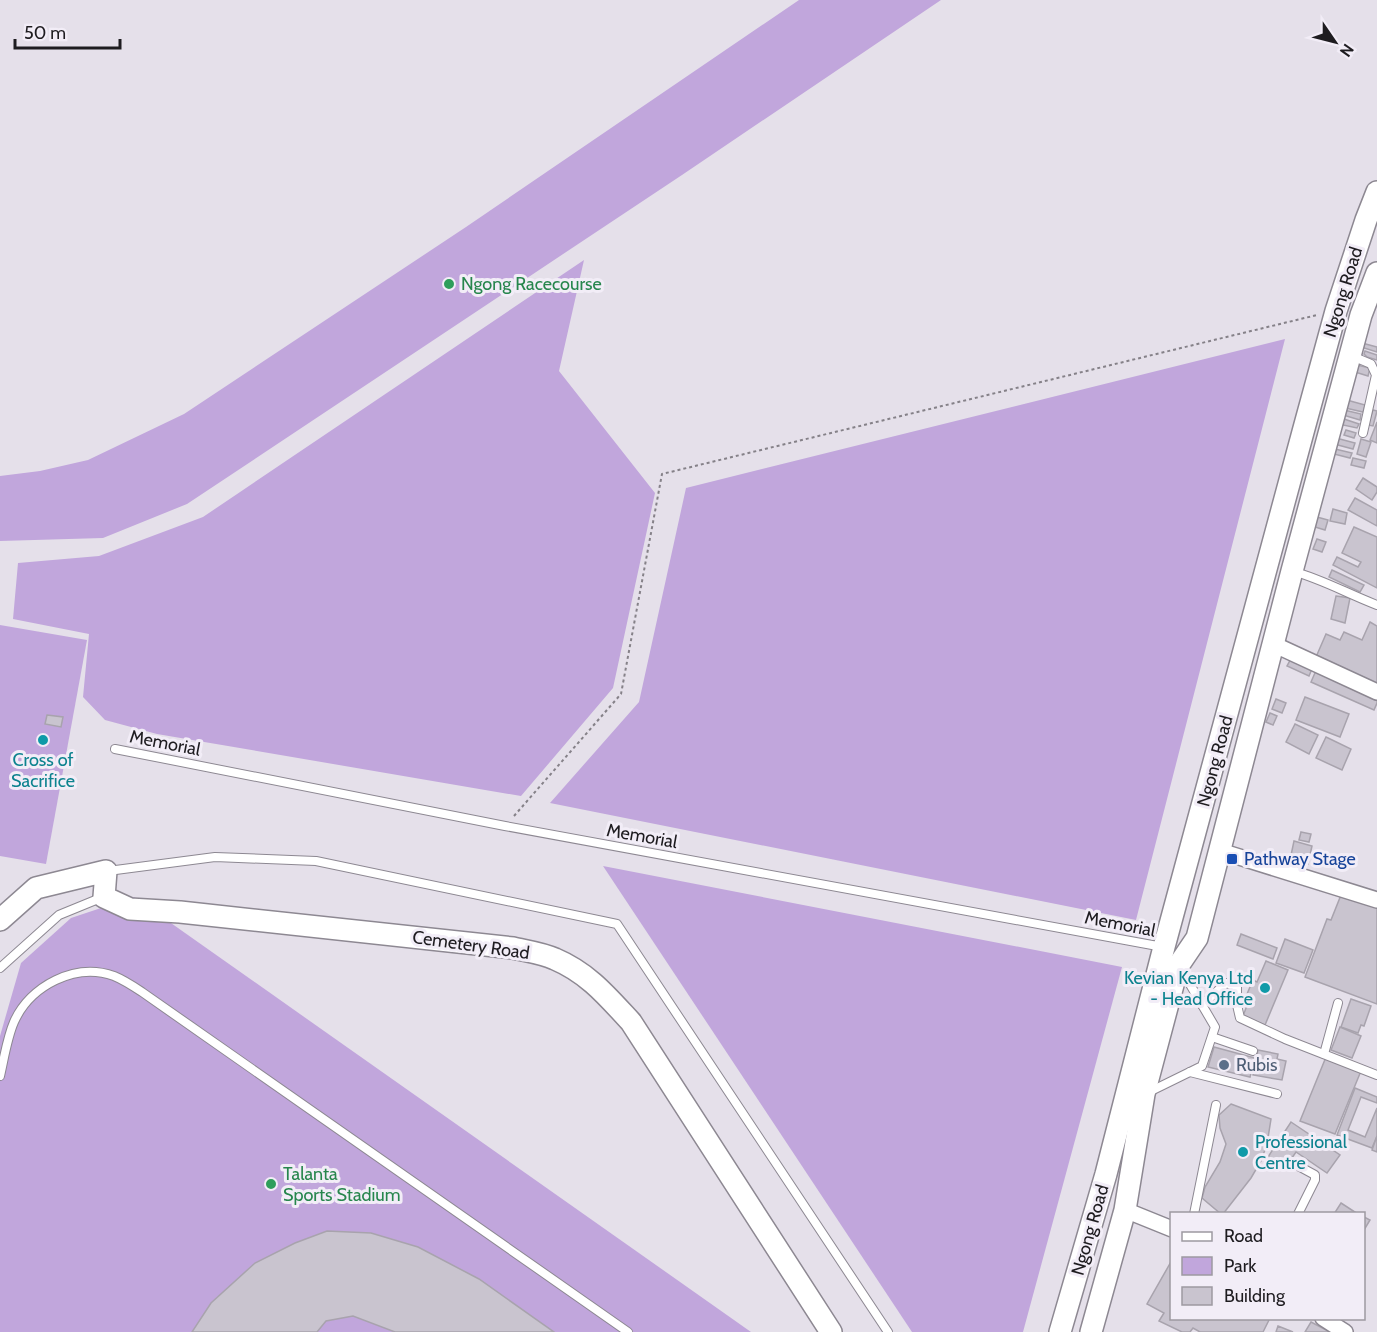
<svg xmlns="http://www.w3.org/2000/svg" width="1377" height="1332" font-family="Cabin,sans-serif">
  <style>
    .green { fill: #c1a6dc }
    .building { fill: #c9c4cf; stroke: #a8a3ad; stroke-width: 1.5 }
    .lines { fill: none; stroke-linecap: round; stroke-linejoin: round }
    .lane-casing { stroke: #8d8892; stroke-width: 10 }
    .street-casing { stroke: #8d8892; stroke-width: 18 }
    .secondary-casing { stroke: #8d8892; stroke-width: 24 }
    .path { stroke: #858188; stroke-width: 2; stroke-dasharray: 3 3; stroke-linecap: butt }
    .lane { stroke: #fff; stroke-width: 8 }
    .street { stroke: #fff; stroke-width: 15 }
    .secondary { stroke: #fff; stroke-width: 21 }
    .leisure-dot { fill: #2e9e5b; stroke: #f2edf7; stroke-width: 2 }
    .culture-dot { fill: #0f9aa8; stroke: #f2edf7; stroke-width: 2 }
    .transit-dot { fill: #1a4fb4; stroke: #f2edf7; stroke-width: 2 }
    .service-dot { fill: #5c6f8a; stroke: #f2edf7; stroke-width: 2 }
    .labels { text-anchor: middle; stroke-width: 6; stroke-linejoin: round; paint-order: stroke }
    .leisure-label { font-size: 18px; fill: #27864d; stroke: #f2edf7; text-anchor: start }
    .street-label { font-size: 18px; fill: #1e1c20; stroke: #f2edf7 }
    .culture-label { font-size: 18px; fill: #0d838f; stroke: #f2edf7 }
    .transit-label { font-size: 18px; fill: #164399; stroke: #f2edf7; text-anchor: start }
    .service-label { font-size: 18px; fill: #4e5e75; stroke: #f2edf7; text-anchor: start }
  </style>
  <rect width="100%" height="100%" fill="#e5e0ea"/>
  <g class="green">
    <polygon points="799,0 941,0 682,175 187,504 103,538 0,541 0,476 40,471 88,460 184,414 466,227"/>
    <polygon points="584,260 559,371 655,493 613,688 521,796 157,734 105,720 83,697 89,634 13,619 18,563 99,556 203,517"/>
    <polygon points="1285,339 1136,920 550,803 639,702 686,488"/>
    <polygon points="0,625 87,640 46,864 0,856"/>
    <polygon points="603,866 1122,967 1023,1332 912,1332"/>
    <polygon points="134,897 751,1332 0,1332 0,1036 21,963 71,918"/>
  </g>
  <g class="building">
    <polygon points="1362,343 1377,347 1377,352 1361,347"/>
    <polygon points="1365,351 1377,355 1377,360 1367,357 1364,354"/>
    <polygon points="1357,365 1370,368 1368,376 1355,372"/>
    <polygon points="1343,399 1365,405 1363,412 1341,407"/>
    <polygon points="1344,410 1361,414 1360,420 1343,415"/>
    <polygon points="1373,410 1377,411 1373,426 1368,425"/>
    <polygon points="1344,419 1359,424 1357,428 1343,425"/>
    <polygon points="1377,422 1377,443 1370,440"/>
    <polygon points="1346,430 1356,433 1354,438 1344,435"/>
    <polygon points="1336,438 1355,443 1353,449 1334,444"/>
    <polygon points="1361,439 1371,442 1366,457 1357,454"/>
    <polygon points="1335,449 1352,453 1350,458 1334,454"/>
    <polygon points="1353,458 1366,461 1364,468 1351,465"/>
    <polygon points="1363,478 1377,487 1377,492 1372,500 1356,489"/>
    <polygon points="1355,498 1377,510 1377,526 1348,510"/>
    <polygon points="1333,509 1347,513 1345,524 1330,521"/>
    <polygon points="1317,517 1328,520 1325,530 1315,527"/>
    <polygon points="1354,527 1377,537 1377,588 1333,565 1337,557 1358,567 1361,562 1342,553"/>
    <polygon points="1317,539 1326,542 1322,552 1313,549"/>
    <polygon points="1332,570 1364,585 1360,592 1329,577"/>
    <polygon points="1336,596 1350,598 1345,623 1331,619"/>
    <polygon points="1370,622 1377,626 1377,703 1374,710 1311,682 1321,659 1316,657 1326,634 1340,640 1344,632 1362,640"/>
    <polygon points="1293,655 1314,664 1309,676 1287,666"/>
    <polygon points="1305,697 1349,714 1340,737 1296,720"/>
    <polygon points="1276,699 1286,703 1282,713 1272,709"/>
    <polygon points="1270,713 1277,716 1273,725 1266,722"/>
    <polygon points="47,715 63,717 61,727 45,724"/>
    <polygon points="1295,724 1318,735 1309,754 1286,742"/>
    <polygon points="1326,737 1351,749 1342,770 1316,758"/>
    <polygon points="1301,832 1311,834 1309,842 1299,840"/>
    <polygon points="1294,841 1312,846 1308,864 1290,860"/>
    <polygon points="1341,895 1377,908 1377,1004 1305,977 1327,919 1331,920"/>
    <polygon points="1241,934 1277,948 1273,959 1237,945"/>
    <polygon points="1285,939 1313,950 1304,973 1276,963"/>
    <polygon points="1266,961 1288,970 1265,1025 1243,1016 1251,995 1247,994 1253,980 1257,982"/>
    <polygon points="1351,999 1371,1006 1364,1026 1361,1025 1358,1033 1341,1027"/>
    <polygon points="1340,1027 1361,1036 1352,1058 1331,1050"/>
    <polygon points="1214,1047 1255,1058 1250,1077 1208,1067"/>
    <polygon points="1258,1050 1278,1054 1277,1059 1286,1061 1282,1080 1253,1075"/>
    <polygon points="1326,1057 1361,1071 1335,1134 1300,1121"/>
    <polygon points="1355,1088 1377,1097 1377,1103 1361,1097 1348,1130 1365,1137 1377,1108 1377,1136 1372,1148 1337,1135"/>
    <polygon points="1231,1104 1271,1119 1267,1144 1261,1161 1251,1178 1223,1214 1221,1214 1202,1198 1205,1187 1220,1162 1226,1144 1220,1128 1219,1115"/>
    <polygon points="1291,1122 1340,1155 1327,1173 1296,1152 1285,1168 1268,1157"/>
    <polygon points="1377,1136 1377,1152 1372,1150"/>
    <polygon points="1341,1203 1358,1214 1334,1214"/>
    <polygon points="1364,1217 1370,1220 1364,1230"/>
    <polygon points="327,1231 371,1233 418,1247 479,1279 554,1332 395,1332 353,1316 326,1321 317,1332 192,1332 211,1303 255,1263 295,1243"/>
    <polygon points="1172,1260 1172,1318 1270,1318 1263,1332 1200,1332 1193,1328 1190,1332 1182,1332 1159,1321 1164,1313 1147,1304"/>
    <polygon points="1311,1322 1330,1332 1305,1332"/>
    <polygon points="1278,1326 1293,1332 1276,1332"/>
  </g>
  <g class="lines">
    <g class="lane-casing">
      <g id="lane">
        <polyline points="1352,356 1371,364 1376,375 1363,433"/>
        <path d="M1292 571C1322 579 1348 594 1377 605"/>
        <polyline points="115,749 505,826 1163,947"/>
        <polyline points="108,871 215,857 316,861 617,924 888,1332"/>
        <polyline points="0,968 59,915 103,897"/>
        <polyline points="1202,1005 1226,983 1237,987 1237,1005 1240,1018 1285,1039 1377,1075"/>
        <polyline points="1212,1037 1253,1051"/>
        <polyline points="1324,1054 1338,1003"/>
        <polyline points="1190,1072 1277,1094"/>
        <path d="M0 1076C4 1059 7 1038 14 1022 30 986 75 962 114 976 124 980 133 986 142 992L628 1332"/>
        <polyline points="1149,1092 1202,1066 1215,1027 1181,969"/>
        <polyline points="1291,1162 1315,1175 1315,1180 1298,1214"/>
        <polyline points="1194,1214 1216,1105"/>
      </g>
    </g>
    <g class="street-casing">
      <g id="street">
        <polyline points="1273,644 1377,692"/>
        <polyline points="1220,851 1377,900"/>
        <polyline points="1125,1210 1172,1229"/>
        <polyline points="1323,1318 1345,1332"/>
      </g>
    </g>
    <g class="secondary-casing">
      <g id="secondary">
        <path d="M0 920 36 888 106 871 104 897 130 909 180 912 513 948C526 951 542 953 555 959 588 973 607 996 631 1022L831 1332"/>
        <polyline points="1060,1332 1106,1174 1164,947 1303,432 1336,311 1366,220 1377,192"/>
        <polyline points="1091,1332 1125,1210 1144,1094 1178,966 1197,938 1292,571 1361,315 1377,273"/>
      </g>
    </g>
    <polyline class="path" points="514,816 621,694 662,474 1317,315"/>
    <use href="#lane" class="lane"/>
    <use href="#street" class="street"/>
    <use href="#secondary" class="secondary"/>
  </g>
  <g class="leisure-dot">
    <circle cx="449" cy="284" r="6"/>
    <circle cx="271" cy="1184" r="6"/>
  </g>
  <g class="culture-dot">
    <circle cx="43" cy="740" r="6"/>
    <circle cx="1265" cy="988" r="6"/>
    <circle cx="1243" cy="1152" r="6"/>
  </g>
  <rect class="transit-dot" x="1226" y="853" width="12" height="12" rx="3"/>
  <circle class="service-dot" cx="1224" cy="1065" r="6"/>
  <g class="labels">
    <g class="leisure-label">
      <text x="461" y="290">Ngong Racecourse</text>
      <text x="283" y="1180">Talanta<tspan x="283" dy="21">Sports Stadium</tspan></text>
    </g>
    <g class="street-label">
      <text transform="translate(1343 292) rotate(-73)" y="6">Ngong Road</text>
      <text transform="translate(165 743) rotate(11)" y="6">Memorial</text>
      <text transform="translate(1215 761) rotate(-75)" y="6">Ngong Road</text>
      <text transform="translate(642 836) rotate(10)" y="6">Memorial</text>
      <text transform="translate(1120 924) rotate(11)" y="6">Memorial</text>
      <text transform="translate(471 945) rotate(8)" y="6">Cemetery Road</text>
      <text transform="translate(1090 1230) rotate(-74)" y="6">Ngong Road</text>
    </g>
    <g class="culture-label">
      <text x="43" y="766">Cross of<tspan x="43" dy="21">Sacrifice</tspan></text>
      <text x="1253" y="984" text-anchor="end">Kevian Kenya Ltd<tspan x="1253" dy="21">- Head Office</tspan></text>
      <text x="1255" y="1148" text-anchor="start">Professional<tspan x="1255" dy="21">Centre</tspan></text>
    </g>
    <g class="transit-label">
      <text x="1244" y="865">Pathway Stage</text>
    </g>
    <g class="service-label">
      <text x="1236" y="1071">Rubis</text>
    </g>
  </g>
  <rect x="1170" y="1212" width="195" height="108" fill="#f2edf7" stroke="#9d99a1" stroke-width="1.5"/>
  <rect x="1182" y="1232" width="30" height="9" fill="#ffffff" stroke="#9d99a1" stroke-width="1.5"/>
  <text x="1224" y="1242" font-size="18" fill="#1e1c20">Road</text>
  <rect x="1182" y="1257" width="30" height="18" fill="#c1a6dc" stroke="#9d99a1" stroke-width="1.5"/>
  <text x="1224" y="1272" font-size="18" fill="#1e1c20">Park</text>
  <rect x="1182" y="1287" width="30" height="18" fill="#c9c4cf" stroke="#9d99a1" stroke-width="1.5"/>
  <text x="1224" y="1302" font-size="18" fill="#1e1c20">Building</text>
  <g transform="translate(1335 42) rotate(125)" stroke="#f2edf7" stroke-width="4.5" paint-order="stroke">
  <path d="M0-4.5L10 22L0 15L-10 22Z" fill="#1e1c20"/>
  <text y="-9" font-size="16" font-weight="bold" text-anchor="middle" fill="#1e1c20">N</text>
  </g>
  <path d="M15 39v9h105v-9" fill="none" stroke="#1e1c20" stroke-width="3"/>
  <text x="24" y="39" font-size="18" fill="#1e1c20" stroke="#f2edf7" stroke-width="4.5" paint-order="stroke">50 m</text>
</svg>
